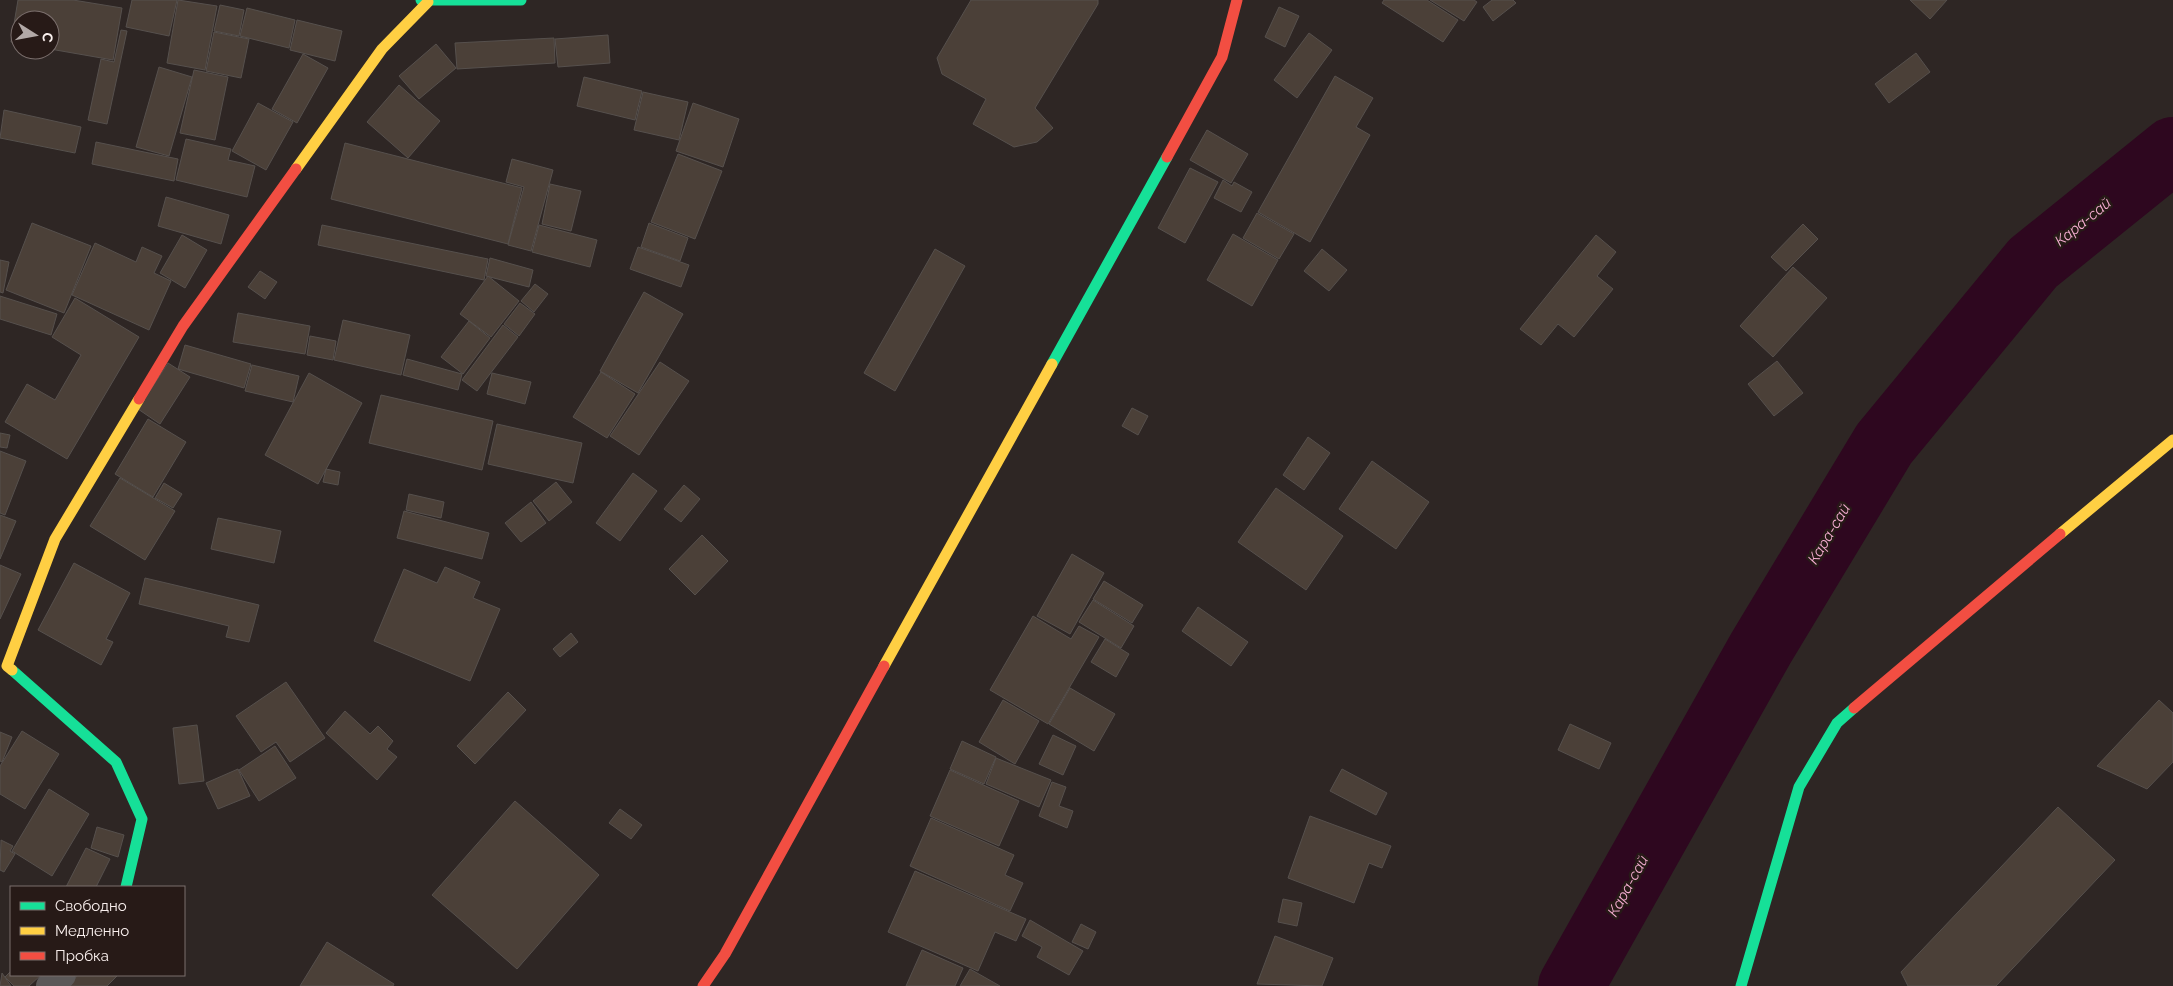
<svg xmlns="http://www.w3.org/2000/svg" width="2173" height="986" font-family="Raleway,sans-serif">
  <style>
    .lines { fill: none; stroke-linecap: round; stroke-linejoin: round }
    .river { stroke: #2e071f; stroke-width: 66 }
    .building { fill: #4b4038; stroke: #56504d }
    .street { stroke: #5b5858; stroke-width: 28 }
    .fast { stroke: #16e098; stroke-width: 11 }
    .slow { stroke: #ffcf43; stroke-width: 11 }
    .jam { stroke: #f24e42; stroke-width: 11 }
    .labels { text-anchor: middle; stroke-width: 5; stroke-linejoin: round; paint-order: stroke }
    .water-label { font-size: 15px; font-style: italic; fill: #f6aed2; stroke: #271a17 }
  </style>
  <rect width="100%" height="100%" fill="#2e2624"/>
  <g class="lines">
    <polyline class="river" points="1571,986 1761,648 1884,444 2033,263 2173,150"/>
  </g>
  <g class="building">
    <polygon points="18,0 73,0 122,8 113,60 50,49 50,20 20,20 20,44 11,42"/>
    <polygon points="132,0 177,0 169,36 126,27"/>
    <polygon points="178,0 217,6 205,70 167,63"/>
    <polygon points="971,0 1098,0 1098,4 1035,108 1053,128 1037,142 1014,147 973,124 986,99 942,74 937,58"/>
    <polygon points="1384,0 1427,0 1458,20 1443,42 1382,3"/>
    <polygon points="1430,0 1474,0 1477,2 1464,21"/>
    <polygon points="1492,0 1513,0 1516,3 1493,21 1483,7"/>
    <polygon points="1910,0 1947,0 1930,19"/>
    <polygon points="220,5 244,10 239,36 214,31"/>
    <polygon points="1279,7 1299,16 1285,47 1265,37"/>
    <polygon points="247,8 295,20 289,48 240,36"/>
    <polygon points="297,20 342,31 335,61 290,50"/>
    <polygon points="121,30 127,31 107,124 88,120 101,59 114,62"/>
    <polygon points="214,32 249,39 241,78 206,71"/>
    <polygon points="1309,33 1332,50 1297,98 1274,80"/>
    <polygon points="608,35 610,63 558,67 555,39"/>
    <polygon points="554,38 555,63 457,69 455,43"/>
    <polygon points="436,44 456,68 419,99 399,76"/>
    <polygon points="1916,53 1930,72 1889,103 1875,84"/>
    <polygon points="303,54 328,68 297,123 272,109"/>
    <polygon points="159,67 192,77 169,156 136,147"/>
    <polygon points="194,70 228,77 215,140 180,133"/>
    <polygon points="1335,76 1373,98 1356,127 1370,135 1310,242 1258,212"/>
    <polygon points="584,77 642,91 635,120 577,106"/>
    <polygon points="399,85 440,121 408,158 367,122"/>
    <polygon points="643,92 688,102 679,140 634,130"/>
    <polygon points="258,103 293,122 266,170 232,151"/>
    <polygon points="693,103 739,119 723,167 676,151"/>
    <polygon points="4,110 81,127 75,153 0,138"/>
    <polygon points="1207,130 1248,154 1231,183 1190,160"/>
    <polygon points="186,139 231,149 228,160 255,166 247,197 176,180"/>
    <polygon points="96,142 178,159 174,181 92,164"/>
    <polygon points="345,143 522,188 508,244 331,199"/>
    <polygon points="678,154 722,171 695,239 651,222"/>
    <polygon points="512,159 553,170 531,251 508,245 524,187 506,182"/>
    <polygon points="1190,168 1218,182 1185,243 1158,228"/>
    <polygon points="1223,180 1232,186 1234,182 1252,192 1241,212 1214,198"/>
    <polygon points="550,184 581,191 571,231 542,224"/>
    <polygon points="166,197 229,215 221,244 158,226"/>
    <polygon points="1257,213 1294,234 1279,259 1243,238"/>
    <polygon points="32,223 91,246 64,313 6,290"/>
    <polygon points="649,223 688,238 680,261 641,247"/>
    <polygon points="1803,224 1818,239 1786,271 1771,257"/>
    <polygon points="322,225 488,259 484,280 318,245"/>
    <polygon points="539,225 597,240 590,267 532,252"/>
    <polygon points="1233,234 1278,260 1252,306 1207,280"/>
    <polygon points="182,235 207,250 185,288 160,273"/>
    <polygon points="1596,235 1616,252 1597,276 1613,289 1574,337 1558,324 1541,345 1520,329"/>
    <polygon points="95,243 136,262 142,247 162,256 154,273 171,281 149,330 72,295"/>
    <polygon points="638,247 689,265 681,287 630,269"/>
    <polygon points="935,249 965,266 895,391 864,373"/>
    <polygon points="1322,249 1347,270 1329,291 1304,271"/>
    <polygon points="490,258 533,270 529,287 486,276"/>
    <polygon points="0,260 9,262 3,293 0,292"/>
    <polygon points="1793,267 1827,298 1773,357 1740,326"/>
    <polygon points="260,271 277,282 265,299 248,287"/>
    <polygon points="488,276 519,301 491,337 460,314"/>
    <polygon points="535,284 548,294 534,312 521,301"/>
    <polygon points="644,292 683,314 638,393 600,371"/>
    <polygon points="0,296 57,314 51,335 0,319"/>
    <polygon points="75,298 139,337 67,459 5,422 27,384 55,400 81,355 52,337"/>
    <polygon points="520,303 535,314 519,336 504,324"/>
    <polygon points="238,313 310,326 305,354 233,342"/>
    <polygon points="343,320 410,335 401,375 334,360"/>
    <polygon points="469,321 490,338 463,374 441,357"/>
    <polygon points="503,325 518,337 477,391 462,380"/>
    <polygon points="310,336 336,341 333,360 307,355"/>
    <polygon points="185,345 251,364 244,388 178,369"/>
    <polygon points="407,359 462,374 458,390 403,375"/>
    <polygon points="1777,361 1803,393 1774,416 1748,384"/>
    <polygon points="660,362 689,381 639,455 610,436"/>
    <polygon points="168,363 190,377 160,424 138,409"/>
    <polygon points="252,365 299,376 293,402 245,391"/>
    <polygon points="601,372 635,394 607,438 573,417"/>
    <polygon points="309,373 362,403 318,484 265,455"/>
    <polygon points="492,373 531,382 525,404 487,394"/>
    <polygon points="381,395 493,421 482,470 369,443"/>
    <polygon points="1132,408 1148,416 1138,435 1122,426"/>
    <polygon points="148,419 186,442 153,497 115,474"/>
    <polygon points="497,424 582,443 573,483 488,464"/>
    <polygon points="0,433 10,435 7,448 0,447"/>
    <polygon points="1308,437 1330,453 1304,490 1283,475"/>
    <polygon points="0,451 26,461 5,515 0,513"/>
    <polygon points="1372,461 1429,502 1396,549 1339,509"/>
    <polygon points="326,469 340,472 338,485 323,482"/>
    <polygon points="633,473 657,491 620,541 596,523"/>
    <polygon points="120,478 175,511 145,560 90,526"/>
    <polygon points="556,482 572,502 549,521 533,501"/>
    <polygon points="164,483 182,494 173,508 155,498"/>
    <polygon points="684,485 700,499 681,522 664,509"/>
    <polygon points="1276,488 1343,536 1306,590 1238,542"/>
    <polygon points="409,494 444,502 441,518 406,510"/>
    <polygon points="531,502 546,523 521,542 505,523"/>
    <polygon points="404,511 489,533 482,559 397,538"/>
    <polygon points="0,515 16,521 0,559"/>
    <polygon points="218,518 281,531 274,563 211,549"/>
    <polygon points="702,535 728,561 695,595 669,569"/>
    <polygon points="1072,554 1104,573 1070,634 1037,616"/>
    <polygon points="74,563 130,593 106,639 113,642 101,665 38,630"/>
    <polygon points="0,565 21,574 0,619"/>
    <polygon points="445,567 480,582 473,598 500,609 470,681 374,641 404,569 437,583"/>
    <polygon points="145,578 259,605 249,642 226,637 229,626 139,604"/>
    <polygon points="1104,581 1143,605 1132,623 1093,599"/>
    <polygon points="1093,600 1134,626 1121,648 1079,622"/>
    <polygon points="1198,607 1248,642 1231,666 1182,631"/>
    <polygon points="1033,616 1071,639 1079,626 1099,637 1048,724 990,690"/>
    <polygon points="571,633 578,642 560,657 553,649"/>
    <polygon points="1105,639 1129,654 1116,677 1091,662"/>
    <polygon points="286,682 325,738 290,762 276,742 261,752 236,716"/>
    <polygon points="1070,688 1115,714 1094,751 1049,724"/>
    <polygon points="508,692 526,710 475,764 457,746"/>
    <polygon points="1003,700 1039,721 1015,764 979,742"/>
    <polygon points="2159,700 2173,713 2173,762 2147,789 2097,766"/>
    <polygon points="345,711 370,734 378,726 393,741 387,749 397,757 377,780 326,733"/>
    <polygon points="1570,724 1611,743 1599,769 1558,750"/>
    <polygon points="197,725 204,781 179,784 173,728"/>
    <polygon points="22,731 59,754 25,809 0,794 0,766"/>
    <polygon points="0,732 12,737 2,762 0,761"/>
    <polygon points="1053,735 1076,746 1063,775 1039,764"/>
    <polygon points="962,741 996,757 984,784 950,769"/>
    <polygon points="275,746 296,778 259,801 239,770"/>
    <polygon points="996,758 1051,780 1039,807 986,784"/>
    <polygon points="238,769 250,796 218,809 206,783"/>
    <polygon points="1342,769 1387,793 1376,815 1330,791"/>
    <polygon points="950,770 1019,801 999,846 930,816"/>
    <polygon points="1052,782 1066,787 1059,806 1073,811 1067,828 1039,816"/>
    <polygon points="49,789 89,814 52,876 12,851"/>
    <polygon points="515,801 599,875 517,969 432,895"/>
    <polygon points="2058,807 2115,860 1996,986 1908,986 1901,972"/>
    <polygon points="620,809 642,825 631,839 609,823"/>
    <polygon points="1310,816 1391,846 1382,868 1369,863 1354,903 1288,878"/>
    <polygon points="931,818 1014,855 1005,875 1023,883 1010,911 910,866"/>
    <polygon points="97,827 124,835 118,857 91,848"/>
    <polygon points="1,840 13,846 10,851 15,854 4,872 0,870"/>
    <polygon points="86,848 110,859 96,887 66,887"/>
    <polygon points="915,871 1026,919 1016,941 995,932 978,971 888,932"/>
    <polygon points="1283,899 1302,903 1297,926 1278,922"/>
    <polygon points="1030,920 1083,951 1069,975 1037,957 1042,947 1022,936"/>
    <polygon points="1081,924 1096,932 1088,949 1072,942"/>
    <polygon points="1275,936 1333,958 1322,986 1257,984"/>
    <polygon points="327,942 394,984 393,986 300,986"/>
    <polygon points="922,950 963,968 955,986 906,986"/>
    <polygon points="970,969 1000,986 960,986"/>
    <polygon points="11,971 11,975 41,975 29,986 14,986 5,977"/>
    <polygon points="2,973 11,986 0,986"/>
    <polygon points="78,975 118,975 107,986 68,986"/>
  </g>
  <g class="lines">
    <polyline class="street" points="50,986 62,975"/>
    <g class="fast">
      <polyline points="421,0 521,0"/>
      <polyline points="1052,364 1167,157"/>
      <polyline points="12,670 116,762 142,819 126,887"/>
      <polyline points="1741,986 1799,787 1837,723 1854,708"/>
    </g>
    <g class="slow">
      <polyline points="296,169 382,49 428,2"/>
      <polyline points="2060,534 2173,440"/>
      <polyline points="884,666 1052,364"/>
      <polyline points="12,670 7,666 55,539 139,399"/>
    </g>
    <g class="jam">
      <polyline points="1167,157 1222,57 1237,0"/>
      <polyline points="139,399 183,326 296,169"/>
      <polyline points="1854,708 2060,534"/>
      <polyline points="703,986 725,954 884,666"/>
    </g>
  </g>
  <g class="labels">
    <g class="water-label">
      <text transform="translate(2083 222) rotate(-39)" y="5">Кара-сай</text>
      <text transform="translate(1829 534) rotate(-59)" y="5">Кара-сай</text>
      <text transform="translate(1628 886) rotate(-61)" y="5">Кара-сай</text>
    </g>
  </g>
  <rect x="10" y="886" width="175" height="90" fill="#271a17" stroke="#7b6f6d"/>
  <rect x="20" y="902" width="25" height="8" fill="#16e098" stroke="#7b6f6d"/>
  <text x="55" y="911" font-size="15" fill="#f9efed">Свободно</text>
  <rect x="20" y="927" width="25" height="8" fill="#ffcf43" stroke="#7b6f6d"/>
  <text x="55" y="936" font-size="15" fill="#f9efed">Медленно</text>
  <rect x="20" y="952" width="25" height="8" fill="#f24e42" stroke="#7b6f6d"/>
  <text x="55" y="961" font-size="15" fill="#f9efed">Пробка</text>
  <g transform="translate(35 35) rotate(101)"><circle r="24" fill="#271a17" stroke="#7b6f6d"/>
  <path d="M0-4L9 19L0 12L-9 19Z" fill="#b2a9a7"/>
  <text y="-8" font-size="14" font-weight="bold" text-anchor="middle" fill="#f9efed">С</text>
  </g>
</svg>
